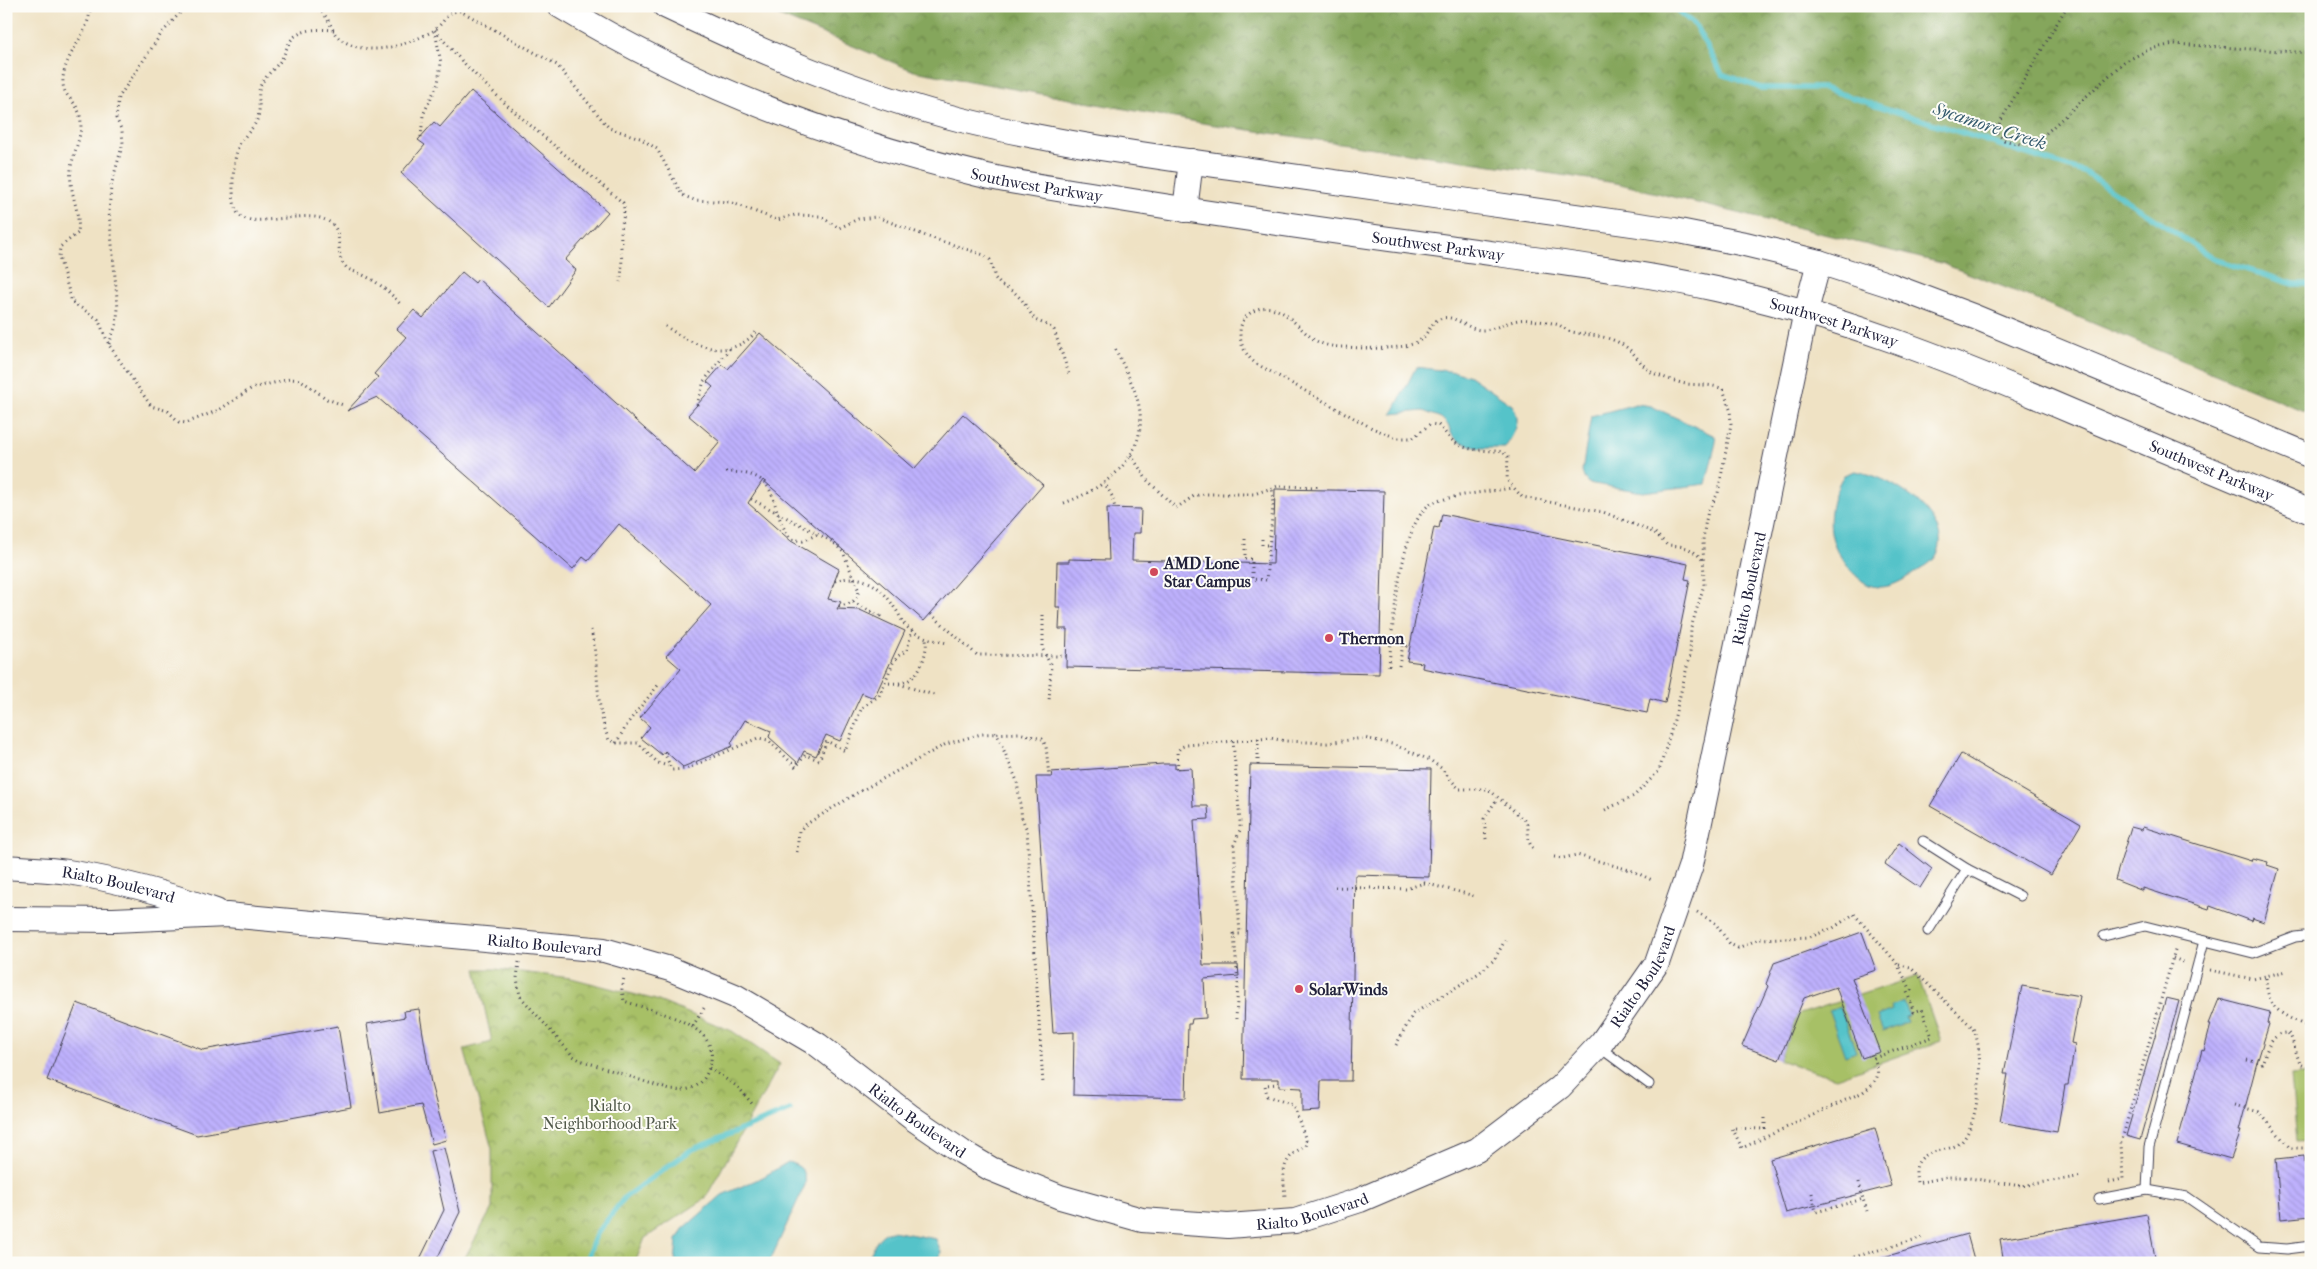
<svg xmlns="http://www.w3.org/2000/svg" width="2317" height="1269" font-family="'IM FELL French Canon',serif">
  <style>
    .grass { fill: #a7c066; stroke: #647150 }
    .forest { fill: url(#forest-crowns); stroke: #54644b }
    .park { fill: url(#park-crowns); stroke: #647150 }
    .water { fill: #55c3c9; stroke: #3c7282 }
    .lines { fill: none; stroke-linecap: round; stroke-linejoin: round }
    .stream { stroke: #55c3c9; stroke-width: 5.5 }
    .building { fill: url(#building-back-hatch) }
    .lane-casing { stroke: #413f50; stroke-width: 11 }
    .secondary-casing { stroke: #413f50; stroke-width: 26 }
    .path { stroke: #413f50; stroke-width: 3; stroke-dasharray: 1 4; stroke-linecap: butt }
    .lane { stroke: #fff; stroke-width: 9 }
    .secondary { stroke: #fff; stroke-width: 24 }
    .path-bridge { stroke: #413f50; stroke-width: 3; stroke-dasharray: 1 4; stroke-linecap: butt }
    .poi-dot { fill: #d1495b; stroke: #fdfcf7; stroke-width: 2 }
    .labels { text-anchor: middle; stroke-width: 4; stroke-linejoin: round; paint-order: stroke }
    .street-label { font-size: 16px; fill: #22223b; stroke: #fdfcf7 }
    .poi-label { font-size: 16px; font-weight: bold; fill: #22223b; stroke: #fdfcf7; text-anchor: start }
    .park-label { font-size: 16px; fill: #51594a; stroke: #fdfcf7 }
    .water-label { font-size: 18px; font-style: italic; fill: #345a6d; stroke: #fdfcf7 }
  </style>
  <defs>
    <pattern id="forest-crowns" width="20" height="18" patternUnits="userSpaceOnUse" patternTransform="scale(1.25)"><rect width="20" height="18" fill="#85a65b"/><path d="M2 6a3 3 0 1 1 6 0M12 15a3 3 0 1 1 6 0" fill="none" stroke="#6c874c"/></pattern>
    <pattern id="park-crowns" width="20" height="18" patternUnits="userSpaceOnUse" patternTransform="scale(1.25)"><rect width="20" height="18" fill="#a7c066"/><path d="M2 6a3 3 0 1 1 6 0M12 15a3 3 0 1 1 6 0" fill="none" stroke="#889c55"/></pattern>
    <pattern id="building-back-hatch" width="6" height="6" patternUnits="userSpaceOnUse" patternTransform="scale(1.25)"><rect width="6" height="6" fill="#beb1fd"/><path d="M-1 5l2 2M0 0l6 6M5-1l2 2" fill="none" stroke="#a398da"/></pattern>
  </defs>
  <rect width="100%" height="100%" fill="#fdfcf7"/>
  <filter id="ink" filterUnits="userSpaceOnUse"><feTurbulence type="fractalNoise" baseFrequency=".02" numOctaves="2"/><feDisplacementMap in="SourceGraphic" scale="10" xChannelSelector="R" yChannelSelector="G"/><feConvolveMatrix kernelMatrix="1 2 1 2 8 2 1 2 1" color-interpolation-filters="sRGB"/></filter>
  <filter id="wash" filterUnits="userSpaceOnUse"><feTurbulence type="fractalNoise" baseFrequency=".0096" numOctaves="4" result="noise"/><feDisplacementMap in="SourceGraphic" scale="20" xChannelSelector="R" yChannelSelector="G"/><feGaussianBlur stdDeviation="1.12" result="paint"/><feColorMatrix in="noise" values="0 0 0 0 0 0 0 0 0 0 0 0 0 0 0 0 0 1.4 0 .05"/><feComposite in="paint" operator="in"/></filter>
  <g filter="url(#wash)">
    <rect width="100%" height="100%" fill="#efe2c4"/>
    <g class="grass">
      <polygon points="1918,976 1941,1041 1836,1078 1779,1060 1797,1015"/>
      <polygon points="2311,1074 2311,1141 2297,1142 2291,1076"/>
    </g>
    <polygon class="forest" points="755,6 2311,6 2311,414 2030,297 1941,263 1616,183 1208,124 914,71"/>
    <polygon class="park" points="476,969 495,969 571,978 656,1000 732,1031 780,1064 705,1199 645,1238 635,1263 462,1263 492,1208 492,1149 464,1049 492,1042"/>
    <g class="water">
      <path d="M1416 367 1456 372 1470 376 1512 405C1523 422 1514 433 1505 448H1478L1458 441 1452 435 1448 425 1441 418 1423 411 1392 414Z"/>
      <polygon points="1636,404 1651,406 1715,436 1716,442 1706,484 1643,492 1588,483 1584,478 1582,471 1591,416"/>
      <path d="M1855 471C1878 475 1894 484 1913 498 1929 511 1949 535 1936 556 1931 564 1919 570 1911 575 1900 582 1886 590 1872 586 1858 582 1842 561 1836 548 1825 526 1831 495 1844 475Z"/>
      <polygon points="1904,1001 1909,1016 1905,1017 1907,1022 1883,1031 1877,1016 1892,1010 1891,1006"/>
      <polygon points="1840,1007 1856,1052 1845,1056 1829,1011"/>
      <path d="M788 1162C801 1166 807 1171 805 1185L769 1263H675L677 1240 683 1229 722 1195 763 1177Z"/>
      <path d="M892 1231 936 1239 941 1252 938 1263H866C873 1250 877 1233 892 1231Z"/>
    </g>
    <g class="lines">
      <g class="stream">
        <polyline points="1672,6 1695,25 1722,74 1761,88 1823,88 2086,173 2216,260 2294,284 2311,284"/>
        <polyline points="585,1263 596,1235 625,1197 691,1150 790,1110"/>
      </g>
    </g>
    <g id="blocks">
      <g class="building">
        <polygon points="471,91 608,212 565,260 576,270 549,307 401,173 425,145 418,140 434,122 440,127"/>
        <polygon points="462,272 475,283 478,279 694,473 720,442 688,415 713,387 707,382 722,365 728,369 760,333 914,469 963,414 1043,485 924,621 763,480 748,503 791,541 839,569 828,599 841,602 837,609 860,610 905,631 874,698 862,693 840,741 826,735 816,756 804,751 798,763 769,737 771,731 745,720 731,743 733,746 683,767 665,751 662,755 641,738 650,727 640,718 681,669 666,656 711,605 619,524 588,561 583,557 573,569 377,397 347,411 378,377 374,374 406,337 397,329 414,310 423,318"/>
        <polygon points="1275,489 1384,491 1379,674 1066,667 1067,629 1059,629 1060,607 1056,607 1057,562 1069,562 1069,559 1109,560 1107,508 1141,509 1140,533 1133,533 1132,560 1273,564"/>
        <polygon points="1442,514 1688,564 1685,579 1690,580 1665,703 1650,699 1647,713 1422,668 1423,663 1407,661 1434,527 1439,528"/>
        <polygon points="1961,754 2081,824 2051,875 1930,806"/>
        <polygon points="1163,764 1175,764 1175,769 1191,768 1193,806 1208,806 1209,819 1194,820 1203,965 1238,965 1239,976 1204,979 1206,1018 1192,1019 1191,1024 1188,1024 1186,1098 1073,1095 1074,1032 1053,1033 1036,777 1052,777 1051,772"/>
        <polygon points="1250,765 1431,769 1429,877 1355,875 1351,1081 1321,1081 1320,1111 1302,1112 1302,1088 1279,1087 1279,1079 1243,1079"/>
        <polygon points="2131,827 2142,830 2143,827 2251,861 2252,858 2268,862 2267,865 2279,869 2264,922 2252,918 2251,921 2210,906 2209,909 2143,888 2143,891 2115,880"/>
        <polygon points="1899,843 1932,869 1920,888 1885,864"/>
        <polygon points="1862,932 1876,970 1852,978 1880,1052 1862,1058 1836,987 1804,998 1779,1060 1742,1046 1768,986 1766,984 1774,963"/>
        <polygon points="2022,986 2080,996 2071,1043 2075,1044 2068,1085 2065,1085 2057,1132 2000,1122 2008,1074 2004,1074"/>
        <polygon points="2166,998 2179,1001 2140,1140 2126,1136"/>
        <polygon points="2219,999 2270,1012 2267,1023 2269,1024 2256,1066 2239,1131 2241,1131 2231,1159 2177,1144 2202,1050 2204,1051 2211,1024 2209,1024"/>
        <polygon points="77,1003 203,1050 338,1026 351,1107 197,1135 47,1080"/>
        <polygon points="419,1009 431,1084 446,1140 432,1144 421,1105 380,1113 367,1024 405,1017 404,1011"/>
        <polygon points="1875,1128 1891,1186 1786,1213 1770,1159"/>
        <polygon points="444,1148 460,1212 435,1263 418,1263 444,1210 430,1151"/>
        <polygon points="2304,1156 2306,1169 2311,1168 2311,1216 2281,1219 2276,1159"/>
        <polygon points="2147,1214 2156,1263 2004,1263 2000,1239"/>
        <polygon points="1967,1234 1975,1263 1881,1263 1880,1258"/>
      </g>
    </g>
  </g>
  <g filter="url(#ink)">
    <use href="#blocks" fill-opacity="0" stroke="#413f50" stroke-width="1"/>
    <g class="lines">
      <g class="lane-casing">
        <g id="lane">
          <polyline points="1923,841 1967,869 1928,931"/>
          <polyline points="1967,869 2020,896"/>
          <polyline points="2104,936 2145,926 2253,953 2295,937 2304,936 2311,939"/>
          <polyline points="1599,1047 1649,1084"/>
          <polyline points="2147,1190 2149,1147 2204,941"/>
          <polyline points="2099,1199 2147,1190 2187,1197 2259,1247 2287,1249 2311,1246"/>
        </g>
      </g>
      <g class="secondary-casing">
        <g id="secondary">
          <path id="s1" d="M560 6C689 84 832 139 978 174 1022 185 1069 190 1114 198 1241 219 1370 236 1497 254 1570 264 1644 273 1716 289 1840 316 1956 362 2073 412 2152 445 2231 478 2311 512"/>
          <path d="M665 6C761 52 859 94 962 120 1063 145 1168 158 1271 173 1405 192 1540 211 1674 230L1745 244 1819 262 1890 285 1975 317 2311 456"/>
          <polyline points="1185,210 1191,161"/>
          <path id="s2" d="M6 867C27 869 47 869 68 872 118 880 168 894 216 911"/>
          <path id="s3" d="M6 919 113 920 227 915 604 950 670 969 735 996 818 1045 911 1117 962 1152 991 1169 1060 1197 1142 1220 1228 1226 1295 1221 1360 1200 1477 1150 1560 1087 1602 1042 1657 963 1691 865 1806 311 1819 262"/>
        </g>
      </g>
      <g class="path">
        <path d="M90 6C91 34 61 56 63 84 64 96 74 100 78 110 87 130 73 149 71 169 68 191 81 211 78 233L60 247 59 257 72 302 98 319 109 345 151 406 168 411 179 422 186 423 219 410 252 388 290 379 301 380 327 399 343 405"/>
        <path d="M314 6C332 17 330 31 339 38 367 59 405 46 433 31 440 27 445 17 452 12L460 11 468 15 557 65 609 128 640 138 657 149 682 195 694 200 730 202 777 220 795 215 820 216 839 228 858 219 877 217 926 236 984 255 990 260 995 278 1001 285 1014 292 1022 300 1035 320 1047 325 1054 330 1069 374"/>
        <polyline points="2067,6 2000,122 1997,132 2004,140 2020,144 2043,136 2124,62 2150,49 2174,44 2311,53"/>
        <path d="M334 30C320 29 306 28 294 37 287 43 286 53 281 60 275 69 264 76 260 87 257 96 261 107 258 117 255 128 244 135 239 145 233 158 229 204 239 215 251 228 297 212 320 218 350 226 331 253 346 267 349 271 358 272 363 275 378 282 390 292 401 305"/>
        <path d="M435 30C487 95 560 149 623 203 626 213 621 223 621 234 620 252 624 264 620 282"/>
        <polyline points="421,137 423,115 438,83 441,63 435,31"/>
        <path d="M665 326C696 347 729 363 758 330"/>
        <polyline points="109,344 116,325 118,309 109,212 111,186 123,143 122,131 116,118 119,97 161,34 186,6"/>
        <polyline points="697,405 704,381 730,348"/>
        <polyline points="1131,455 1147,480 1176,508 1194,496 1204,494 1254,494 1278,486 1316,487 1316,490"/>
        <path d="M726 472C786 472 765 506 791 539L803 541 818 534"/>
        <polyline points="1104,482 1112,496 1115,508"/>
        <path d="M751 499 833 542 843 552 859 591C857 602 849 604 839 606"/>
        <path d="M1064 503C1106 488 1149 456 1139 406 1135 386 1123 366 1115 348"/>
        <polyline points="1245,539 1245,559 1252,559 1252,579 1266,580 1273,507 1272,487"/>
        <polyline points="1262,539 1262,545 1270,545"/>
        <path d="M835 581C860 572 881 585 894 607 899 613 901 621 907 627 918 637 933 640 947 643"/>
        <polyline points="853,602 880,616 878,618"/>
        <polyline points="1043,615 1043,650 1051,666 1049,702"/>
        <path d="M591 630C600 666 594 706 609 740L616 743H638L658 763 668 766"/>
        <path d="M1389 666C1392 630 1400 526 1429 505 1441 496 1495 491 1512 488"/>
        <polyline points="1399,666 1403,645 1410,647"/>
        <path d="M884 683C891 683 898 684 904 682 920 678 928 652 926 638"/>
        <polyline points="899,684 937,696"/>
        <polyline points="996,732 1017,781 1022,818 1027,830 1043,1084"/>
        <polyline points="1258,739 1258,766"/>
        <polyline points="1233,741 1240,822 1240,830 1234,845 1240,934 1234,934 1238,984 1236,1019"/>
        <polyline points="616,743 630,720 659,684"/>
        <polyline points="664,752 672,770 686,769 758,738 768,740 796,767 805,755 819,760 827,741 845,751 862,707 879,696 893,663 898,656 907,650 912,630"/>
        <path d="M1178 769 1177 752 1181 747 1187 745 1271 738 1285 741 1327 743 1364 738 1392 744 1430 760 1441 768 1459 789H1488L1525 820C1531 829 1525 840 1533 848"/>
        <path d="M1605 810 1634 796 1659 771 1673 724 1690 655 1691 628 1704 585 1703 540 1705 525 1708 511 1718 493 1731 424 1730 409 1723 389C1712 384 1698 385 1686 384 1676 382 1662 377 1653 373 1642 367 1636 354 1626 347 1610 335 1591 336 1572 332 1567 331 1563 327 1559 325 1551 322 1538 321 1529 320 1512 317 1498 330 1482 330 1468 330 1456 315 1443 318 1430 320 1429 335 1419 341 1402 351 1364 348 1344 347 1333 347 1321 345 1312 338 1297 327 1280 301 1258 309 1232 319 1237 348 1255 363L1372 428 1397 438H1413L1430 424 1438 425C1444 430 1447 436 1452 440 1467 453 1486 449 1503 452L1508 457 1507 480 1522 497 1603 512 1655 533 1667 545C1685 546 1693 548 1704 562"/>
        <polyline points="1486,839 1484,819 1497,799"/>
        <polyline points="797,852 799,831 805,825 857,793 946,744 981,734 1019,733 1042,739 1046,746 1049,777"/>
        <polyline points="1554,857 1563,858 1577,855 1633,871 1654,881"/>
        <polyline points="1335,887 1406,889 1424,883 1475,896"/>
        <path d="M1697 912 1715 923 1730 944 1738 948 1759 939 1810 937 1833 928 1854 914 1896 962 1911 990 1907 992 1914 1012 1922 1009 1932 1037 1874 1058C1881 1076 1878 1081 1863 1092L1742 1148 1732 1128 1765 1129V1118"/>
        <polyline points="2173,958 2186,963"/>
        <path d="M519 962 517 978 520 996 573 1056 580 1060 670 1090C685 1091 698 1090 706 1075 732 1025 657 1013 624 1001L622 989 624 977"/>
        <path d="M1899 965 1910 967 1972 1027C1986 1047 1980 1127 1960 1143 1948 1152 1932 1148 1921 1159 1914 1166 1916 1174 1917 1183L1947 1177H1963L2021 1186 2083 1176"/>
        <polyline points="2210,970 2253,979 2287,971"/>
        <path d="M2266 978C2267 1011 2283 1015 2311 1028"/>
        <polyline points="693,1026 706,1005"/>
        <polyline points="1396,1045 1413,1014 1479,973 1494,960 1507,937"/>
        <path d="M2247 1060 2262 1064C2266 1052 2271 1032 2288 1033L2291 1037 2300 1064 2310 1068"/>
        <polyline points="709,1068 738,1087 754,1106"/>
        <polyline points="6,1071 9,1071"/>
        <path d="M1279 1084 1265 1085 1267 1096 1293 1105 1307 1143 1306 1146C1280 1158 1283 1172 1285 1197"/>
        <polyline points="2234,1105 2259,1112 2290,1148 2311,1148"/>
        <polyline points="2307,1148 2308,1168"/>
        <polyline points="1859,1182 1863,1199"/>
        <polyline points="2109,1182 2123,1179 2121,1143 2176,946"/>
        <polyline points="1812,1193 1816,1212 1863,1199 1867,1211"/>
        <polyline points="1854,1257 1924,1237"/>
      </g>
      <use href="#lane" class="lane"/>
      <use href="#secondary" class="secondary"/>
      <polyline class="path-bridge" points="931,614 977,655 1066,656"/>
    </g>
  </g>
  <g class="poi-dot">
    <circle cx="1154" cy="572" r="5"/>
    <circle cx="1329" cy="638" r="5"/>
    <circle cx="1299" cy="989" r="5"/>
  </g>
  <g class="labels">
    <g class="street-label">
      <text dy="6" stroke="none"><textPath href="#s1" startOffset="512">Southwest Parkway</textPath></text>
      <text dy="6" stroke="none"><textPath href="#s1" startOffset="918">Southwest Parkway</textPath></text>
      <text dy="6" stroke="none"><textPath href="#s1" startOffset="1322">Southwest Parkway</textPath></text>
      <text dy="6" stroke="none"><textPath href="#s1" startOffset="1728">Southwest Parkway</textPath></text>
      <text dy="6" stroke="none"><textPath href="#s3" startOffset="2205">Rialto Boulevard</textPath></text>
      <text dy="6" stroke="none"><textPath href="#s2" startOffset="114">Rialto Boulevard</textPath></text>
      <text dy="6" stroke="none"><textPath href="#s3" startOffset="540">Rialto Boulevard</textPath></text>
      <text dy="6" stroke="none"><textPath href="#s3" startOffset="1800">Rialto Boulevard</textPath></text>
      <text dy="6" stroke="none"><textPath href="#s3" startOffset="960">Rialto Boulevard</textPath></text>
      <text dy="6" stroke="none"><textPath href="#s3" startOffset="1380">Rialto Boulevard</textPath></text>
    </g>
    <g class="poi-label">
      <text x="1164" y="569">AMD Lone<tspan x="1164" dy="18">Star Campus</tspan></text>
      <text x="1339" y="644">Thermon</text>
      <text x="1309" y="995">SolarWinds</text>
    </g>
    <g class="park-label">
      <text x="610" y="1111">Rialto<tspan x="610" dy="18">Neighborhood Park</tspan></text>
    </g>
    <g class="water-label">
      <text transform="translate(1990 126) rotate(18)" y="6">Sycamore Creek</text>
    </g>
  </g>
  <rect width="2317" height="1269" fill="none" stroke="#fdfcf7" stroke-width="25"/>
</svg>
